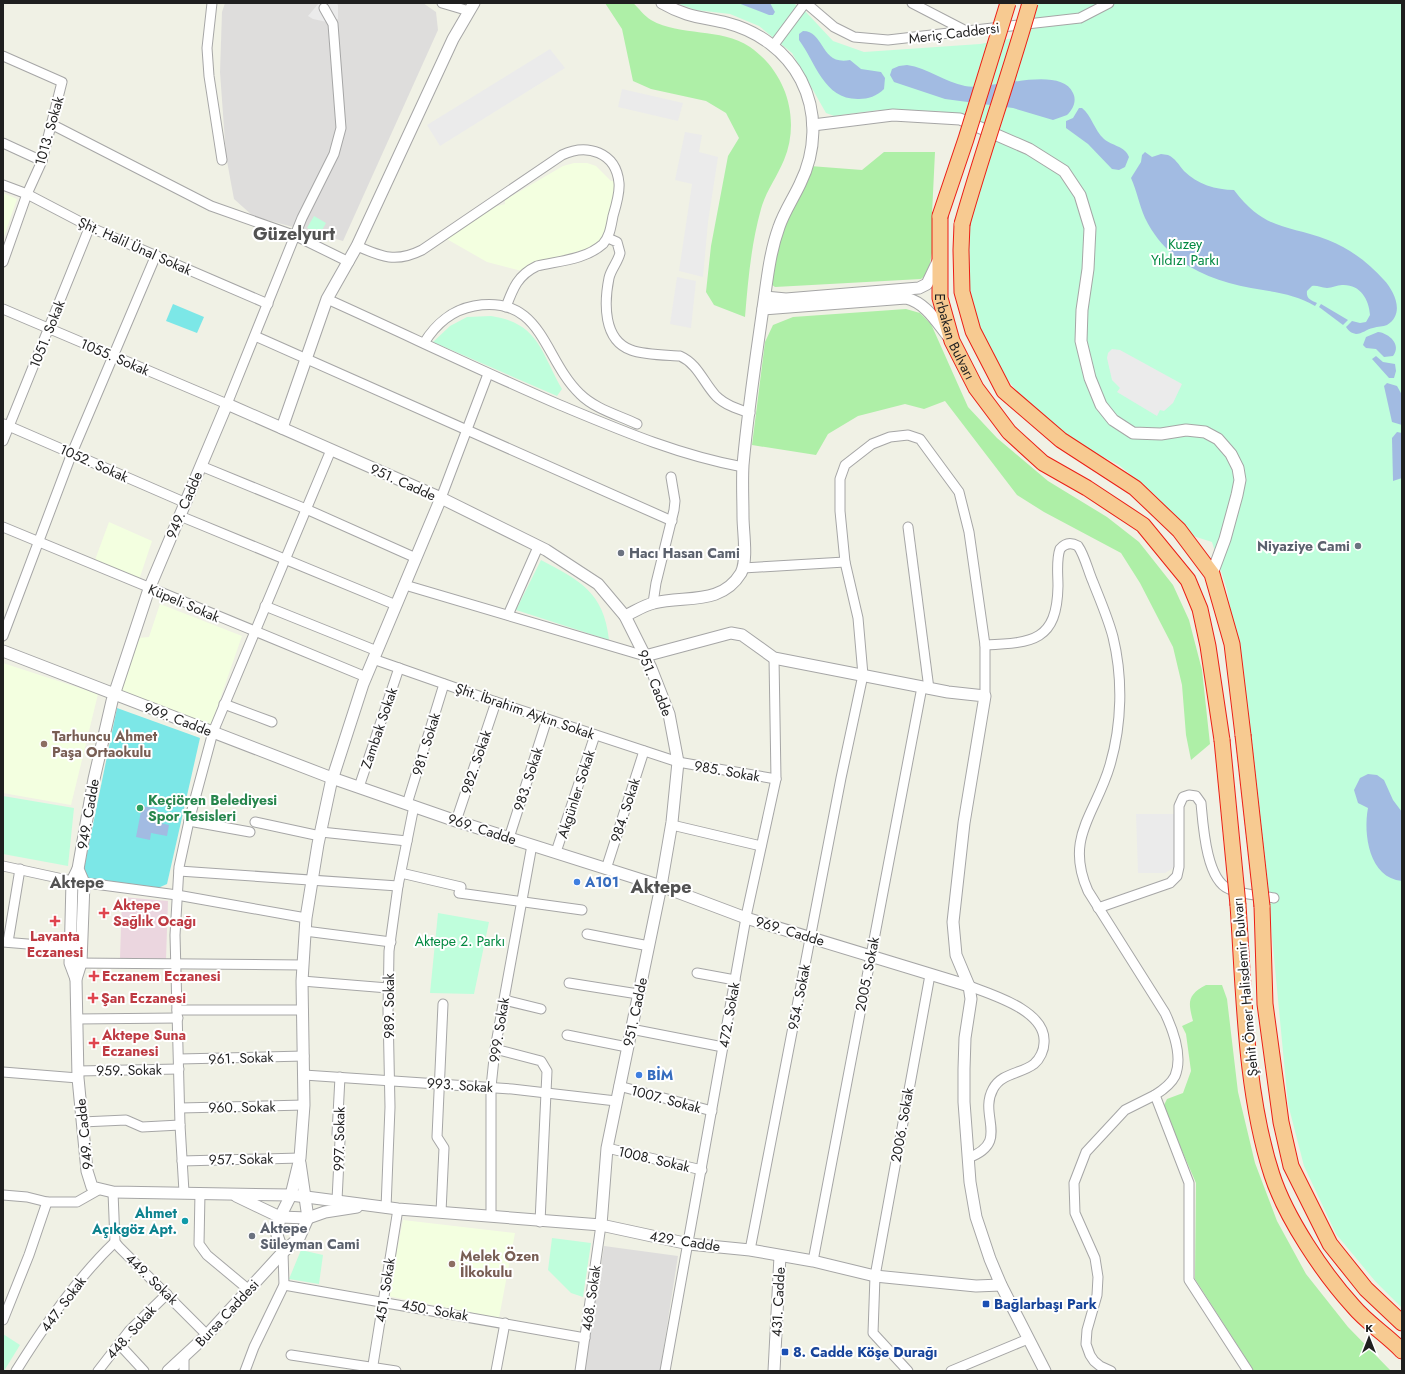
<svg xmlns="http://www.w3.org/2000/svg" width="1405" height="1374" font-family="Jost,sans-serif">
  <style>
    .residential { fill: #dedddc }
    .industrial { fill: #ebd6df }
    .education { fill: #f3ffe0 }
    .grass { fill: #aeefa7 }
    .park { fill: #bffedc }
    .pitch { fill: #7ce7e7 }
    .parking { fill: #ebebeb }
    .water { fill: #a2bbe2 }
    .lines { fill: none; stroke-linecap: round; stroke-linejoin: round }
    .minor-casing { stroke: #a6a6a6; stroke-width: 11 }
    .tertiary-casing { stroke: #a6a6a6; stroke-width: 13 }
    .trunk-casing { stroke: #eb1f16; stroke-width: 17 }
    .minor { stroke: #fff; stroke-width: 9 }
    .tertiary { stroke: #fff; stroke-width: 11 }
    .trunk { stroke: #f7ca91; stroke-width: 15 }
    .trunk-bridge-casing { stroke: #eb1f16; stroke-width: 17; stroke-linecap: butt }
    .trunk-bridge { stroke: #f7ca91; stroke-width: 15 }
    .worship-dot { fill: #6b7280; stroke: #fff; stroke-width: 1.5 }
    .education-dot { fill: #8d6e63; stroke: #fff; stroke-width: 1.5 }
    .leisure-dot { fill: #2e9e5b; stroke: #fff; stroke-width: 1.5 }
    .shop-dot { fill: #3f7fe0; stroke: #fff; stroke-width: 1.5 }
    .health-dot { fill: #e0444e; stroke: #fff; stroke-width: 1.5 }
    .culture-dot { fill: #0f9aa8; stroke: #fff; stroke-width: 1.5 }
    .transit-dot { fill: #1a4fb4; stroke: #fff; stroke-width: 1.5 }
    .labels { text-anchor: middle; stroke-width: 4; stroke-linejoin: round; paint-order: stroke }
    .street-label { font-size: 14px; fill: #1f1f1f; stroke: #fff }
    .park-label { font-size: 14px; fill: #028941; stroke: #fff }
    .worship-label { font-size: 14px; font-weight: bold; fill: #5b616d; stroke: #fff; text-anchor: start }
    .education-label { font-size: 14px; font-weight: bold; fill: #785e54; stroke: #fff; text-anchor: start }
    .leisure-label { font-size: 14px; font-weight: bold; fill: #27864d; stroke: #fff; text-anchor: start }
    .shop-label { font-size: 14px; font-weight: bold; fill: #366cbe; stroke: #fff; text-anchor: start }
    .health-label { font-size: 14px; font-weight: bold; fill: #be3a42; stroke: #fff; text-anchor: start }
    .culture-label { font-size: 14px; font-weight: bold; fill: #0d838f; stroke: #fff; text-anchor: end }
    .transit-label { font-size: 14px; font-weight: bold; fill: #164399; stroke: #fff; text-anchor: start }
    .quarter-label { font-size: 16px; font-weight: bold; fill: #525252; stroke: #fff }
    .district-label { font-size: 18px; font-weight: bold; fill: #525252; stroke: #fff }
  </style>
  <rect width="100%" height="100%" fill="#f0f1e5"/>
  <g class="residential">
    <polygon points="225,3 423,3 436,12 438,30 343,241 253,216 234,199 226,156 220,72 222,12"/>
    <polygon points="604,1246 678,1256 660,1371 584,1371"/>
  </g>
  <polygon class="industrial" points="122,897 168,901 166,959 120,958"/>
  <g class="education">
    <polygon points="574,163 587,163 596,166 611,181 618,181 606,231 600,243 584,250 533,263 522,271 487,262 445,238 490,208 505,204 505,200 563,166"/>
    <polygon points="3,193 17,199 3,239"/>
    <polygon points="109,522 152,541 139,580 95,560"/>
    <polygon points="160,604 242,636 211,725 119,693 138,638 149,637"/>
    <polygon points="3,663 98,694 71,805 3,793"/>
    <polygon points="403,1220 515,1233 499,1318 388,1296"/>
  </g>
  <g class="grass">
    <path d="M605 3H633C639 8 644 16 651 20 681 37 720 27 750 47 786 72 801 119 784 160 777 177 766 191 761 209 751 245 748 281 745 317L714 305 706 292 711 246 728 156 739 138 726 113 706 101 651 89 633 81 622 29Z"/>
    <polygon points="884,152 935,152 932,214 933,248 928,273 921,279 775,287 771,284 773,244 810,166 862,170"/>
    <polygon points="906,309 920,313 931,324 968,407 997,438 1048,481 1107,517 1139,542 1173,585 1189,620 1202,670 1210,744 1191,760 1186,735 1182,685 1173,647 1140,583 1121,553 1044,512 1017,495 945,401 924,409 905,404 858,416 828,434 816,455 752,445 765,342 773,325 793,317"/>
    <path d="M1206 985H1222L1227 999 1238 1092 1255 1163 1277 1221 1306 1274 1348 1327 1391 1371H1254L1195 1279 1196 1183 1163 1107 1167 1099 1183 1093 1191 1071 1186 1034 1182 1026 1193 1021C1188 1002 1187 995 1206 985Z"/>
  </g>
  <g class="park">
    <polygon points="676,3 793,3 805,11 833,41 864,52 980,44 1025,36 1033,3 1402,3 1402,1308 1375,1281 1336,1234 1304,1166 1288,1104 1265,863 1240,667 1227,590 1212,542 1193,536 1155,495 1119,465 1066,438 1031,409 1004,375 979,327 970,290 967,258 969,216 995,128 939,111 879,110 834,116 826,113 792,53 759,26 730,14 696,10"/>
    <polygon points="314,216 326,223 321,232 307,228"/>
    <path d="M491 316C539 323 541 353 562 389L557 396 433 342 450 326 467 317Z"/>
    <path d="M541 560C579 580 604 592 609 640L516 610Z"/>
    <polygon points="3,796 74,808 68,866 3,854"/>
    <polygon points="438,913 489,922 474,994 430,993"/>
    <polygon points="552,1238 591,1243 583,1297 571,1293 548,1270"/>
    <polygon points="301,1250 323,1255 319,1284 289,1279"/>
    <polygon points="3,1334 20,1345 4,1371 3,1371"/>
  </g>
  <g class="pitch">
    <polygon points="173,304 204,317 197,333 166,321"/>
    <polygon points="117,708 200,738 167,884 158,888 82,878"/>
  </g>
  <g class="parking">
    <polygon points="319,3 336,3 338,5 338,19 327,22 313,19 308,16"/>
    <polygon points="550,49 565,68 440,146 427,125"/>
    <polygon points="622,89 683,103 678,121 618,107"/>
    <polygon points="685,132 702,135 699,152 718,157 708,222 703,277 679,271 692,184 675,180"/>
    <polygon points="677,277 696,281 691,328 670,324"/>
    <polygon points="1112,349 1120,350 1182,384 1173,403 1164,411 1160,410 1157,416 1117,392 1120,388 1112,380 1107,358 1108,353"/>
    <polygon points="1136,814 1175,814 1175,867 1165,873 1138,873"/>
  </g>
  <g class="water">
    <polygon points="738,3 770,3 775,12 773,15 769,15"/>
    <path d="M803 31C825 31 820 66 850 60L861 69 881 72 885 78 884 89C877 96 868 99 859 99 824 100 816 63 799 40V34Z"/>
    <path d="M907 65C928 68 945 82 965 86 989 91 1060 64 1073 93 1077 101 1073 109 1067 115L1053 120 1013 108 945 99 894 82 890 75 892 69 899 66Z"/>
    <path d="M1079 108H1082C1092 116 1094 130 1104 139 1112 146 1125 146 1129 157L1125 167 1119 170 1112 169 1088 144 1066 128V121L1073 118Z"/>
    <path d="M1145 152 1152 157 1161 154 1168 155C1175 158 1179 165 1184 171 1197 184 1216 190 1234 190 1265 231 1286 224 1328 240 1349 248 1369 263 1384 280 1395 292 1405 314 1387 325 1383 327 1378 326 1373 328 1367 329 1362 334 1356 334 1351 333 1349 331 1346 327L1352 321 1360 323 1366 322 1370 315C1369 299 1360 284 1342 285 1337 285 1332 288 1327 288 1321 288 1317 285 1312 286L1307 291C1306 299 1311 300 1317 303L1315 306C1295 294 1273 292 1251 288 1206 280 1166 261 1145 218 1139 205 1137 191 1131 178L1141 162 1142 155Z"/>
    <polygon points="1321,304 1348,320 1343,325 1319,307"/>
    <path d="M1378 332C1389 333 1402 345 1393 356L1384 357 1376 349 1366 348 1363 345 1366 337Z"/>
    <polygon points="1376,356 1383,362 1395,364 1396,371 1394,378 1389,378 1372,359"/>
    <polygon points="1387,383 1397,386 1402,395 1402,425 1392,422 1384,386"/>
    <polygon points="1397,432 1402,433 1402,478 1393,481 1392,438"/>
    <path d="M1368 774 1377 775 1384 780 1393 800 1402 812V881C1369 878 1363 834 1368 808L1358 803 1354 790 1360 778Z"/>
    <polygon points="142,806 158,809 156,822 169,825 167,836 151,833 150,840 136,837"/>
  </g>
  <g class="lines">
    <g class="minor-casing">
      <g id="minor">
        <polyline points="212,3 207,48 209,76 222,160"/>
        <polyline points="442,3 469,11"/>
        <polyline points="806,3 834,27 854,37 888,40 1080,18 1109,3"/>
        <polyline points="912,3 966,31"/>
        <polyline points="773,46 805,3"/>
        <polyline points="3,56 62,82 42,161 27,194 3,262"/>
        <polyline points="51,124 211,206 296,236 349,262"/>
        <polyline points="3,143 42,161"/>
        <polyline points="3,185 27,194 94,229 268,304"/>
        <path d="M608 238 617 242 620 253C618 262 611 269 609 278 604 303 603 340 631 350 644 355 666 355 680 356 698 364 703 382 716 396 725 405 738 409 750 413"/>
        <path d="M357 246C382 257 396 263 422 250L562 155C587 143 616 152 619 183 620 193 616 206 613 216 611 226 610 236 603 244 585 260 558 261 537 266 518 275 513 288 506 307"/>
        <path d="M327 299C405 334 481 371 560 405 620 430 678 455 743 467"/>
        <polyline points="3,309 227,404 302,218 334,154 341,128 333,24 324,8"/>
        <polyline points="255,336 672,521"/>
        <path d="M424 343C435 325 452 310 474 306 543 294 543 359 580 394 595 409 618 415 637 424"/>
        <polyline points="4,424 186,503"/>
        <polyline points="3,441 90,226"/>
        <polyline points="201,466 306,509 416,558"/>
        <polyline points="441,498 488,374"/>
        <polyline points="180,516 396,605"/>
        <polyline points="3,527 366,677"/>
        <polyline points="908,527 929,689"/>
        <polyline points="743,568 845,562"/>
        <polyline points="405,585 645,656"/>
        <polyline points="653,603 656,583 674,510 675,501 671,477"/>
        <polyline points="265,606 377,651"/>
        <polyline points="508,615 538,547"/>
        <polyline points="3,636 72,453 156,255"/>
        <path d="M985 645C1033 643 1057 641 1058 586 1058 574 1056 560 1060 549 1065 543 1071 542 1078 546 1085 556 1088 571 1093 582 1100 600 1108 618 1113 637 1123 678 1122 724 1110 765 1096 814 1064 837 1088 891L1165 1013C1173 1030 1183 1057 1175 1076 1171 1084 1163 1090 1155 1095L1189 1183V1280L1248 1371"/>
        <polyline points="373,659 496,702 678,762 776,779"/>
        <polyline points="224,704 272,722"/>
        <polyline points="359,787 399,668"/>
        <polyline points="407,804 444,684"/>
        <polyline points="189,821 250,832"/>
        <polyline points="456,821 496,702"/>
        <polyline points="255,822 320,836"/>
        <polyline points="672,825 761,846"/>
        <polyline points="321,832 407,841"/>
        <polyline points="509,838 547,719"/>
        <polyline points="556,852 595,735"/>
        <polyline points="3,866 72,881 177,895 306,918"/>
        <polyline points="606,869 644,751"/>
        <polyline points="179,871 398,886"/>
        <polyline points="401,873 461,887 459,893 582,910"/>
        <path d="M1098 908 1170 883 1177 876 1179 867V806L1183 797 1189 795 1196 796 1201 803C1203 824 1206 880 1229 889 1242 895 1260 895 1274 898"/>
        <polyline points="305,931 391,942"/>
        <polyline points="587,934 649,946"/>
        <polyline points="3,942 76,948"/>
        <polyline points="8,942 20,869"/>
        <polyline points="75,963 303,965"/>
        <polyline points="697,973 735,980"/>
        <polyline points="302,981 388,988"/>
        <polyline points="569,983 638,994"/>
        <polyline points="504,1000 541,1009"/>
        <polyline points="177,1010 303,1010"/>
        <polyline points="77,1019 178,1018"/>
        <polyline points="631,1029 723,1047"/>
        <polyline points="567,1035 627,1047"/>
        <polyline points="495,1049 541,1061 547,1071 540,1222"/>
        <polyline points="179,1059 304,1056"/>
        <polyline points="78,1071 179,1069"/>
        <polyline points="3,1072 78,1078"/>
        <polyline points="304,1075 512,1089 616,1101"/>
        <polyline points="619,1086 712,1111"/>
        <polyline points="180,1108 304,1105"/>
        <polyline points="82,1122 126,1120 142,1127 180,1125"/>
        <polyline points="607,1148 702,1170"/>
        <path d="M968 1158C1011 1142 978 1116 993 1089 1001 1073 1021 1074 1034 1064 1040 1059 1044 1050 1044 1043 1047 1011 993 995 969 986"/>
        <polyline points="182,1161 300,1158"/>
        <polyline points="113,1192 115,1242 119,1247 207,1335"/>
        <polyline points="184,1192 180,1125 175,935 179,867 189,821 213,732 331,450"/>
        <polyline points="200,1193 199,1244 207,1255 249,1290"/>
        <polyline points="3,1195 27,1197 47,1202 77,1202 100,1189"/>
        <polyline points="337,1200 340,1140 337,1134 340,1077"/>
        <polyline points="386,1208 390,1107 388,1010 389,951 398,886 414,806"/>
        <polyline points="441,1212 444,1148 437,1137 443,1004"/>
        <polyline points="491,1216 491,1087 495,1049 532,845"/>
        <polyline points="750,1250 841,778 863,675 858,618 845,562 840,511 840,479 845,465 872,444 890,437 908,435 920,439 959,492 969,532 985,645 985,696"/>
        <polyline points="813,1261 922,687"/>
        <polyline points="284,1285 585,1338"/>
        <polyline points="3,1320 29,1255 47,1202"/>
        <polyline points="119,1344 144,1371"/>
        <polyline points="291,1355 396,1371"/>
        <polyline points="184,1357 184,1371"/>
        <path d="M16 1371C44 1326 77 1278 115 1242"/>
        <polyline points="98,1371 129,1331 167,1294"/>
        <polyline points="245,1371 254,1347 284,1285 283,1252"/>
        <polyline points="372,1371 398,1209"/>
        <polyline points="496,1371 505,1323"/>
        <polyline points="580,1371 601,1225"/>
        <polyline points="665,1371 747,912 776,779 774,658"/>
        <polyline points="908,1371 873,1333 875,1276 930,975"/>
        <polyline points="951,1371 1028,1339"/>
        <polyline points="1111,1371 1100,1366 1094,1361 1090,1355 1086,1344 1087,1330 1097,1295 1098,1277 1095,1258 1075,1213 1074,1183 1086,1152 1125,1110 1155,1095"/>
      </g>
    </g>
    <g class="tertiary-casing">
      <g id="tertiary">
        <polyline points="813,125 893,115 960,119 1029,149 1064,171 1080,195 1090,228 1088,269 1082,310 1081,341 1090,378 1101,405 1113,420 1133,433 1161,434 1186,430 1205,432 1218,439 1231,454 1238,468 1240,480 1237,495 1225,539 1212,574"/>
        <polyline points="765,297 786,299 919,288 927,284 938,261"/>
        <path d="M763 309 906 298C926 303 936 321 948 336"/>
        <polyline points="282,428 327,299 357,246 453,39 474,3"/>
        <path d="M625 616C634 612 644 605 654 603 685 595 721 606 741 573 748 560 743 532 743 517 743 500 742 482 743 465 748 408 757 351 765 294 768 272 771 249 779 227 784 212 793 199 800 184 816 152 818 113 801 80 786 51 758 31 727 23 701 17 686 17 662 3"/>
        <polyline points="3,651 332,778 456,821 661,886 746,918 969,986"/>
        <polyline points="645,656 731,633 742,635 774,658 948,692 985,696 964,823 953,922 956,955 969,986 971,999 965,1038 964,1069 964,1102 970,1182 976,1217 990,1259 1001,1285 1045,1371"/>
        <polyline points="76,979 70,963 72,881 78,869"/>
        <polyline points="236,1196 280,1217 308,1218 325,1212 357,1207"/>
        <polyline points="601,1225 607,1148 661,886 672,822 678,762 669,714 651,668 625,616 598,584 546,550 441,498 227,404 149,589 112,701 94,779 78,869 84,883 81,963 76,979 78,1078 87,1171 92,1187 113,1192 291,1195 398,1209 601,1225 689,1244 750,1250 813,1261 875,1276 976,1286 1001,1285"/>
        <polyline points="283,1252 277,1235 280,1217 291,1195 300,1158 304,1105 302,981 306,918 318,844 331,783 363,684 441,498"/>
        <polyline points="168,1371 207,1335 283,1252 299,1238 308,1218 300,1163"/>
        <polyline points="774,1371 780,1256"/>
      </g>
    </g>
    <g class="trunk-casing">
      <g id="trunk">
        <path id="s1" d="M940 216V298L952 341 976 388 1009 432 1043 463 1087 488 1143 525 1188 580 1200 609 1208 646 1222 740"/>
        <polyline points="962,224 961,250 962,292 973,331 1004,391 1061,440 1135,488 1179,530 1212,574 1232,644 1243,735"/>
        <path d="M1238 905C1244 992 1245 1092 1272 1175 1286 1218 1323 1273 1353 1306 1367 1323 1387 1335 1402 1351"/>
        <polyline points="1262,906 1265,1004 1281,1122 1291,1166 1330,1244 1366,1289 1402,1323"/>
      </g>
    </g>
    <use href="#minor" class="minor"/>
    <use href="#tertiary" class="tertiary"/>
    <use href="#trunk" class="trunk"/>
    <g class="trunk-bridge-casing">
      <g id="trunk-bridge">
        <polyline points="940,216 966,139 1008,3"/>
        <path d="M962 224C983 150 1009 77 1030 3"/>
        <polyline points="1243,735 1262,906"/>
        <polyline points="1222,740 1238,905"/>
      </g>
    </g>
    <use href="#trunk-bridge" class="trunk-bridge"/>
  </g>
  <g class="worship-dot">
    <circle cx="1358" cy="546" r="4"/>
    <circle cx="621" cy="553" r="4"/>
    <circle cx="252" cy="1236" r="4"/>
  </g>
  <g class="education-dot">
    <circle cx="44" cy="744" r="4"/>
    <circle cx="452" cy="1264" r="4"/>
  </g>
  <circle class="leisure-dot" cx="140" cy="808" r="4"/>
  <g class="shop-dot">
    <circle cx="577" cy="882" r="4"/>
    <circle cx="639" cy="1075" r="4"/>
  </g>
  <g class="health-dot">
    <path d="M102 907h4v4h4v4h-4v4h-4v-4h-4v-4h4z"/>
    <path d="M53 915h4v4h4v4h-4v4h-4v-4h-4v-4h4z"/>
    <path d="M92 970h4v4h4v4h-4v4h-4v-4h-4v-4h4z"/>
    <path d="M91 992h4v4h4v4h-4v4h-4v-4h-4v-4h4z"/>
    <path d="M92 1037h4v4h4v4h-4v4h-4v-4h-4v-4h4z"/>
  </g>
  <circle class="culture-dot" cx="185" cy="1221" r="4"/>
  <g class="transit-dot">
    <rect x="982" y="1300" width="8" height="8" rx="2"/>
    <rect x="781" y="1348" width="8" height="8" rx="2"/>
  </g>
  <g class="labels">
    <g class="street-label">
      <text transform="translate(954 33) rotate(-7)" y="5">Meriç Caddersi</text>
      <text transform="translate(49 131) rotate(-74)" y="5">1013. Sokak</text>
      <text transform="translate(135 246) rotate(24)" y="5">Şht. Halil Ünal Sokak</text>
      <text transform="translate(47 334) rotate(-68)" y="5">1051. Sokak</text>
      <text dy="5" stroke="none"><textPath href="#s1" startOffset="123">Erbakan Bulvarı</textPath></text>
      <text transform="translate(115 357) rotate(23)" y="5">1055. Sokak</text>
      <text transform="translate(94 463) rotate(24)" y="5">1052. Sokak</text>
      <text transform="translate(403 482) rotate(24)" y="5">951. Cadde</text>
      <text transform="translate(184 505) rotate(-67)" y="5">949. Cadde</text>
      <text transform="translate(184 603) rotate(23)" y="5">Küpeli Sokak</text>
      <text transform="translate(655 683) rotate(68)" y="5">951. Cadde</text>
      <text transform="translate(525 711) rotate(19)" y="5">Şht. İbrahim Aykın Sokak</text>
      <text transform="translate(178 719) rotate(21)" y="5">969. Cadde</text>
      <text transform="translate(379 728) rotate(-71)" y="5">Zambak Sokak</text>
      <text transform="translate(426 744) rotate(-73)" y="5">981. Sokak</text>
      <text transform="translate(476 762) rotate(-71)" y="5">982. Sokak</text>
      <text transform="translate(727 771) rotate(10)" y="5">985. Sokak</text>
      <text transform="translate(528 779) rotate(-72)" y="5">983. Sokak</text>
      <text transform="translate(576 794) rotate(-72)" y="5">Akgünler Sokak</text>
      <text transform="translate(625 810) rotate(-72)" y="5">984. Sokak</text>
      <text transform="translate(88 814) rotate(-80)" y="5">949. Cadde</text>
      <text transform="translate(482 829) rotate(18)" y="5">969. Cadde</text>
      <text transform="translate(790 931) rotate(17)" y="5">969. Cadde</text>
      <text transform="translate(867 974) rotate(-79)" y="5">2005. Sokak</text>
      <text transform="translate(1245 987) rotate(-95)" y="5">Şehit Ömer Halisdemir Bulvarı</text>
      <text transform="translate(799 997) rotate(-79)" y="5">954. Sokak</text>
      <text transform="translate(389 1006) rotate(-90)" y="5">989. Sokak</text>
      <text transform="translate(635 1012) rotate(-78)" y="5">951. Cadde</text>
      <text transform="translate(729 1015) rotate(-80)" y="5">472. Sokak</text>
      <text transform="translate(499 1030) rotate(-81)" y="5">999. Sokak</text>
      <text transform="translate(241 1058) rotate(-2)" y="5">961. Sokak</text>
      <text transform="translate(129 1070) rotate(-1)" y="5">959. Sokak</text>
      <text transform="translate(460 1085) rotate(4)" y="5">993. Sokak</text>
      <text transform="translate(666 1099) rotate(15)" y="5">1007. Sokak</text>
      <text transform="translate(242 1107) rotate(-1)" y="5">960. Sokak</text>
      <text transform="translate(902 1125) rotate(-80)" y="5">2006. Sokak</text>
      <text transform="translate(84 1134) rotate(-96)" y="5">949. Cadde</text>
      <text transform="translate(339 1139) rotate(-89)" y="5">997. Sokak</text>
      <text transform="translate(241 1159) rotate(-1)" y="5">957. Sokak</text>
      <text transform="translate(654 1159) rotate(13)" y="5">1008. Sokak</text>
      <text transform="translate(685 1241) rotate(9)" y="5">429. Cadde</text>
      <text transform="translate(152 1279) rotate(44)" y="5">449. Sokak</text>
      <text transform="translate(385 1290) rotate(-81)" y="5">451. Sokak</text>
      <text transform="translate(591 1298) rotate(-82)" y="5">468. Sokak</text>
      <text transform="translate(778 1302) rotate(-87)" y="5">431. Cadde</text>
      <text transform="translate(63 1304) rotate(-53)" y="5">447. Sokak</text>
      <text transform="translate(435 1310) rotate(10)" y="5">450. Sokak</text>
      <text transform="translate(227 1313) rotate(-47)" y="5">Bursa Caddesi</text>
      <text transform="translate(131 1332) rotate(-48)" y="5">448. Sokak</text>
    </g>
    <g class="park-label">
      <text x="1185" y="249">Kuzey<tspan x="1185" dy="16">Yıldızı Parkı</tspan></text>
      <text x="460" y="946">Aktepe 2. Parkı</text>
    </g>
    <g class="worship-label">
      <text x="1350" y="551" text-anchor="end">Niyaziye Cami</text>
      <text x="629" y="558">Hacı Hasan Cami</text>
      <text x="260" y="1233">Aktepe<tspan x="260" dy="16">Süleyman Cami</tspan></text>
    </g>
    <g class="education-label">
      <text x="52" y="741">Tarhuncu Ahmet<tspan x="52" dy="16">Paşa Ortaokulu</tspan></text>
      <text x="460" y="1261">Melek Özen<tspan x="460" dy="16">İlkokulu</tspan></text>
    </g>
    <g class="leisure-label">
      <text x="148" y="805">Keçiören Belediyesi<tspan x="148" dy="16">Spor Tesisleri</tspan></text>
    </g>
    <g class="shop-label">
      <text x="585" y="887">A101</text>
      <text x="647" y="1080">BİM</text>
    </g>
    <g class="health-label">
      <text x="113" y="910">Aktepe<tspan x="113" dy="16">Sağlık Ocağı</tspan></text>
      <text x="55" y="941" text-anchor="middle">Lavanta<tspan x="55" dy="16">Eczanesi</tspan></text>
      <text x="102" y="981">Eczanem Eczanesi</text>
      <text x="101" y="1003">Şan Eczanesi</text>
      <text x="102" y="1040">Aktepe Suna<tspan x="102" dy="16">Eczanesi</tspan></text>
    </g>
    <g class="culture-label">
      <text x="177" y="1218">Ahmet<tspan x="177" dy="16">Açıkgöz Apt.</tspan></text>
    </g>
    <g class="transit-label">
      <text x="994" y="1309">Bağlarbaşı Park</text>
      <text x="793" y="1357">8. Cadde Köşe Durağı</text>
    </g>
    <g class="quarter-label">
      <text x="77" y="888">Aktepe</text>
    </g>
    <g class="district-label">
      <text x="294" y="240">Güzelyurt</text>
      <text x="661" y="893">Aktepe</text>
    </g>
  </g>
  <rect width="1405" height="1374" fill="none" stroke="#1f1f1f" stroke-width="8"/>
  <g transform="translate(1369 1338)" stroke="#ffffff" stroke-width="3" paint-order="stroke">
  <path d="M0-3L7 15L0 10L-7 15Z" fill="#1f1f1f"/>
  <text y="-6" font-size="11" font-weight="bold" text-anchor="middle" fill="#1f1f1f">K</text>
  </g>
</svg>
